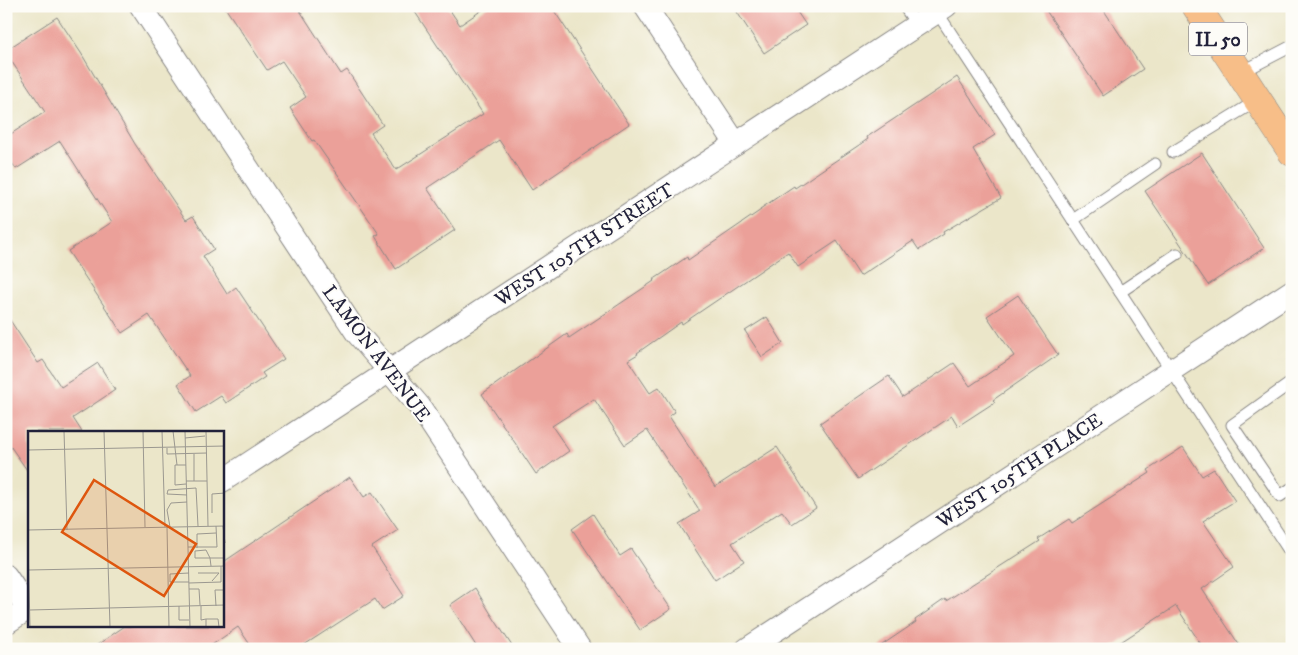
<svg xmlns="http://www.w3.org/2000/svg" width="1298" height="655" font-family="'IM FELL DW Pica',serif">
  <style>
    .building { fill: #eba099 }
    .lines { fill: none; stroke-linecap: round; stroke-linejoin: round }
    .service-casing { stroke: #868482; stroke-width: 13 }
    .minor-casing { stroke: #868482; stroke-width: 24 }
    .primary-casing { stroke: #868482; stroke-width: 29 }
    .service { stroke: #fff; stroke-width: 11 }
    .minor { stroke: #fff; stroke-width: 22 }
    .primary { stroke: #f7be88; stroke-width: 28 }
    .labels { text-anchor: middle; stroke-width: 4; stroke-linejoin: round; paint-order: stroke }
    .shield { fill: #fdfcf7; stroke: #646373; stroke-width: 1 }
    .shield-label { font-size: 19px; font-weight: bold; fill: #22223b }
    .street-label { font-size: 20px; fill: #22223b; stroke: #fdfcf7 }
    .inset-road { fill: none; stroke: #9b9890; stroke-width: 1 }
    .view { fill: #de560e; fill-opacity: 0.15; stroke: #de560e; stroke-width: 2.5 }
    .inset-edge { fill: none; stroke: #22223b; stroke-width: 2.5 }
  </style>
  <rect width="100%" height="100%" fill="#fdfcf7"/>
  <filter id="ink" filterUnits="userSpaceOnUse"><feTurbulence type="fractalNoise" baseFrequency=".02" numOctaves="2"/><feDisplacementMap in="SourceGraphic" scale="10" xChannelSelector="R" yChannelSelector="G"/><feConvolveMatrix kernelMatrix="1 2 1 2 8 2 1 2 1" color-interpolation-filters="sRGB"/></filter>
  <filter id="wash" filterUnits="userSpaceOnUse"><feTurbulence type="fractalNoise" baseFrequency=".0096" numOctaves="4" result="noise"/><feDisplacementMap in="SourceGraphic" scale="20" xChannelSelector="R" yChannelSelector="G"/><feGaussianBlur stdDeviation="1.12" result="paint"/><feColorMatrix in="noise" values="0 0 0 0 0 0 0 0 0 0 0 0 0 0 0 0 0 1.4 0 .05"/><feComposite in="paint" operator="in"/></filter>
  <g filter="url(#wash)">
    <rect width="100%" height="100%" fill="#ebe6c9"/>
    <g id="blocks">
      <g class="building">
        <polygon points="224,6 297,6 341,74 347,70 383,125 371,133 396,170 483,114 411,6 447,6 460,25 488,6 551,6 629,124 532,190 499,140 427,188 455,230 396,269 375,236 379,234 314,140 312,141 290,108 306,97 282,61 267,70"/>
        <polygon points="733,6 793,6 806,25 764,53"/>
        <polygon points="1043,6 1101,6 1143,69 1103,96"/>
        <polygon points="57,17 81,53 135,144 186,220 193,216 214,249 203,256 227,294 236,287 284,359 262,373 265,377 226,403 221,396 196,412 178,384 190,376 149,315 122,333 68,251 112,222 60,141 16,169 6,154 6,137 45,112 6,53 6,50"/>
        <polygon points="957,77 995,135 973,149 1001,198 943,232 944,234 919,250 913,241 860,276 837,241 798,267 788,252 682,324 681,322 637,353 638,354 628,360 650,393 659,387 675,412 669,416 715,487 777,447 816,508 792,524 782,511 732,543 744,561 715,580 679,524 700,511 647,430 625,445 594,399 552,426 569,451 536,474 482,394 567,334 569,338 654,281 653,280 687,257 688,260 761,210 760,209 794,186 795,188 868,139 867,137"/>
        <polygon points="1202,153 1264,248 1208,285 1145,191"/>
        <polygon points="1018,295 1058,355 993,400 995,402 958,426 952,416 858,479 820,423 889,376 903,397 954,363 970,386 1014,356 987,316"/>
        <polygon points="6,314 38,363 43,360 61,387 98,363 115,390 73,418 82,432 29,432 29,473 6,440"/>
        <polygon points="767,317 783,343 762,357 745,331"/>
        <polygon points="1183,447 1202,476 1214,469 1235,501 1203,521 1234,567 1202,589 1242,649 1204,649 1176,606 1110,649 876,649 916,622 915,620 945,599 946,601 1040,541 1038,539 1069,519 1072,523 1150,473 1148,470"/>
        <polygon points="350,477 364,497 372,492 398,530 372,547 404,596 382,610 375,599 298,649 253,649 238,627 206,649 91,649 125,626 222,626 222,563"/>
        <polygon points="593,514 620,556 631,549 671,609 640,630 572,529"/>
        <polygon points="475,588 491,614 514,649 478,649 450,605"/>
      </g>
    </g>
  </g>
  <g filter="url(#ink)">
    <use href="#blocks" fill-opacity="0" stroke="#868482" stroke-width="1"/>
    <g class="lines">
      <g class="service-casing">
        <g id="service">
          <polyline points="904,6 917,25"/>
          <polyline points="937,12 1292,555"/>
          <polyline points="1240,73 1292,46"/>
          <polyline points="1173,152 1258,100"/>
          <polyline points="1073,220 1155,164"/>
          <polyline points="1120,292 1177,254"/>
          <polyline points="1292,382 1232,425 1280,496 1292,488"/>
        </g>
      </g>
      <g class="minor-casing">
        <g id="minor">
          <polyline points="141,6 356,332 420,407 580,649"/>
          <polyline points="645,6 736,144"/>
          <polyline points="222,481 946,6"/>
          <polyline points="6,576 28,609"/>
          <polyline points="6,623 29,608"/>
          <polyline points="747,649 1292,291"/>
        </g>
      </g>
      <g class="primary-casing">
        <polyline id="primary" points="1196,6 1292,152"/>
      </g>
      <use href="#service" class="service"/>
      <use href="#minor" class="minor"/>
      <use href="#primary" class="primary"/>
    </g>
  </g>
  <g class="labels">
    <rect class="shield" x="1189" y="22.5" width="58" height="33" rx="4"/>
    <g class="shield-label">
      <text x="1218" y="46">IL 50</text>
    </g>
    <g class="street-label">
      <text transform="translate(584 244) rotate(-33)" y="7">WEST 105TH STREET</text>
      <text transform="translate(377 353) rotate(53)" y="7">LAMON AVENUE</text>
      <text transform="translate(1019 470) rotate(-33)" y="7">WEST 105TH PLACE</text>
    </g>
  </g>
  <g transform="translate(28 431)">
    <rect width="196" height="196" fill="#ebe6c9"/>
    <path class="inset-road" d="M36 0 39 99M76 0 82 196M115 0 117 96M134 0 137 96M145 0 149 34M157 0 162 196M178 0 180 95M157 7 177 5M139 17V23L179 22M0 19 197 15M166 23V50M158 34H147V54L158 53M158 50H179M159 64 139 63 140 59 168 57 170 95M184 82V63L197 62M195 95 197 112M139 96 141 196M142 96 139 79 143 72 159 71M0 99 197 95M0 111 2 196M160 116H189L188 95M169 117V103L188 102M183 135 182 127 178 119 167 120V127H197M1 139 197 135M161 142 142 143V151H161M170 142H191L184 150M161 152 193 151V135M161 158H171L172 174M151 175V189H161M173 175V189L178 188V196M188 175 187 159H197M2 179 197 174M178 188H190L191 196M146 196H171"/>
    <path class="view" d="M66 49 168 113 136 165 34 101Z"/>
    <rect width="196" height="196" class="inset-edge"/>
  </g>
  <rect width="1298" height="655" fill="none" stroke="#fdfcf7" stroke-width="25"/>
</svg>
